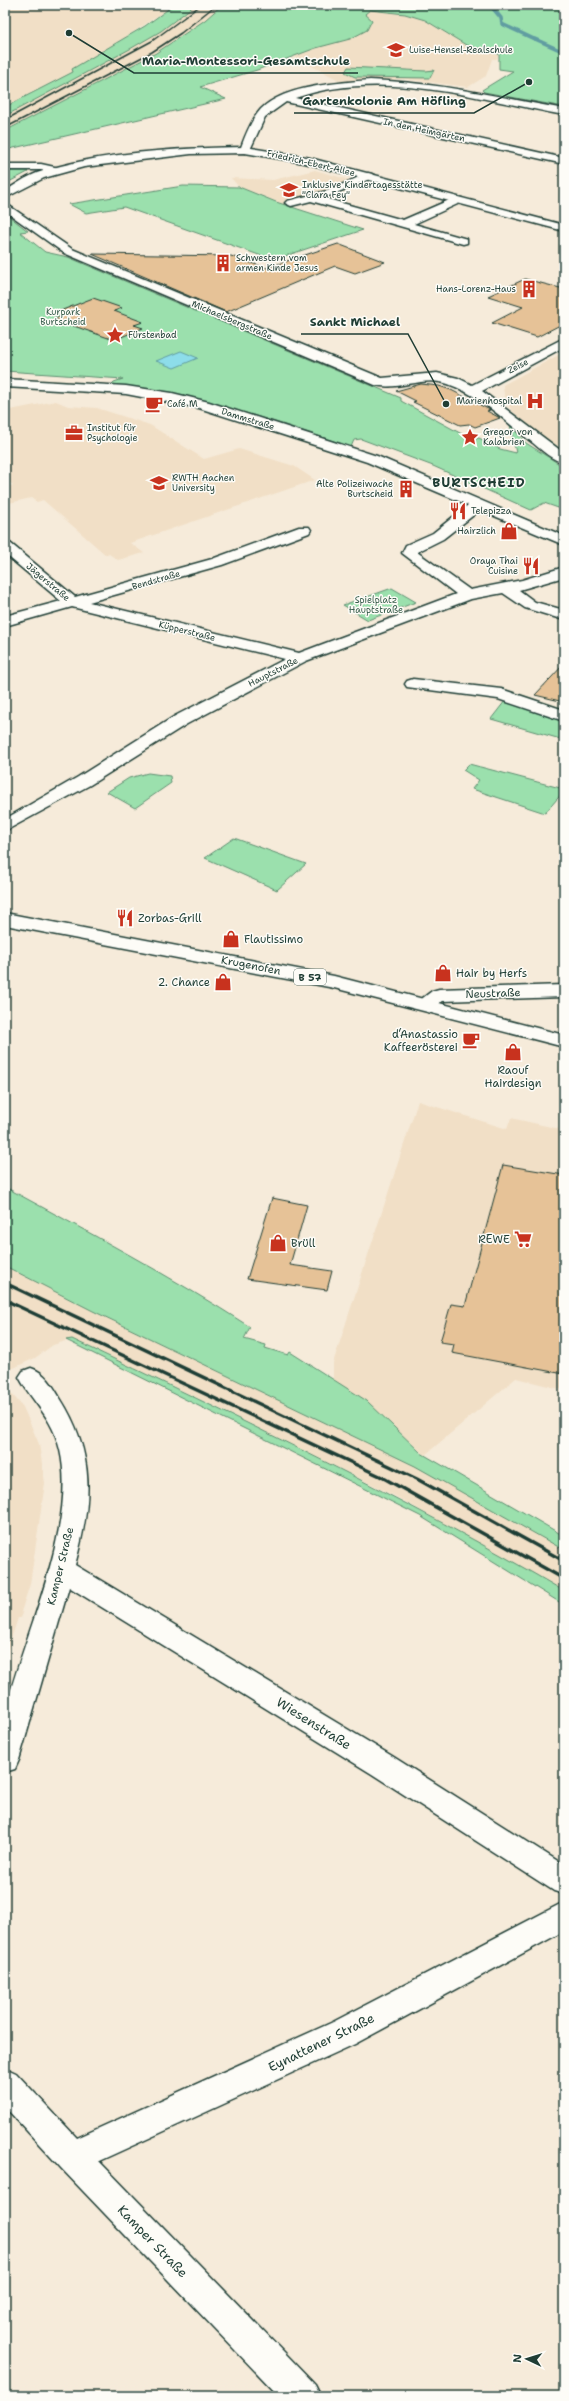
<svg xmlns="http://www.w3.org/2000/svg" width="569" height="2401" font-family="'Shantell Sans',sans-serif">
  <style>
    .built { fill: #f1dfc6 }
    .green { fill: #9be0ad; stroke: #5d8e70 }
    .water { fill: #8dddea; stroke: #619da1 }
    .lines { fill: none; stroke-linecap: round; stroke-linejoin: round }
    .stream { stroke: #619da1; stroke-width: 3.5 }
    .building { fill: #e6c297; stroke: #1f3d34 }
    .street-casing { stroke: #1f3d34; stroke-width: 3 }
    .secondary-casing { stroke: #1f3d34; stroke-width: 3 }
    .primary-casing { stroke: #1f3d34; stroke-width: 3 }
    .street { fill: #fdfcf7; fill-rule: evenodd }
    .secondary { fill: #fdfcf7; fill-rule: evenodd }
    .primary { fill: #fdfcf7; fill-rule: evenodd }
    .rail-far1 { stroke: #1f3d34; stroke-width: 1.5 }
    .rail { stroke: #1f3d34; stroke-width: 3.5 }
    .labels { text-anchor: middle; stroke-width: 3; stroke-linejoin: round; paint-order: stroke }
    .far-poi-label { font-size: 9px; fill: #1f3d34; stroke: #fdfcf7; text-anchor: start }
    .far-street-label { font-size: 9px; fill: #1f3d34; stroke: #fdfcf7 }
    .far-park-label { font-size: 9px; fill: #385e4c; stroke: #fdfcf7 }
    .shield { fill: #fdfcf7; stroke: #62766e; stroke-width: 1 }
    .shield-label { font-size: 10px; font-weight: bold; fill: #1f3d34 }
    .poi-label { font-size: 11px; fill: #1f3d34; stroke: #fdfcf7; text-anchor: start }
    .street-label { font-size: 11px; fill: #1f3d34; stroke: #fdfcf7 }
    .far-district-label { font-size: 13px; font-weight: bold; letter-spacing: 1px; fill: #1f3d34; stroke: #fdfcf7 }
    .near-street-label { font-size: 13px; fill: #1f3d34; stroke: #fdfcf7 }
    .leader { fill: none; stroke: #1f3d34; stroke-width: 1.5 }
    .callout-dot { fill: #1f3d34; stroke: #fdfcf7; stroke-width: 1.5 }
    .callout-label { font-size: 12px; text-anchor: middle; font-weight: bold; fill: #1f3d34; stroke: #fdfcf7; stroke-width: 3; stroke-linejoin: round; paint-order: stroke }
  </style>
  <rect width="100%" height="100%" fill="#f6ebda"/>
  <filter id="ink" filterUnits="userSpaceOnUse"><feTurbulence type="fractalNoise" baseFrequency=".025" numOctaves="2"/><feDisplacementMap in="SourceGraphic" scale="8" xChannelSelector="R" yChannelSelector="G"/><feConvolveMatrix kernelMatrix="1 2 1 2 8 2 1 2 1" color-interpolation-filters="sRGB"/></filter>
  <g filter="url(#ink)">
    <g class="built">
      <polygon points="5,5 174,5 73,72 5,107"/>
      <polygon points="195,5 222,5 205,20 156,53 5,131 5,116 130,49 161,31"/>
      <polygon points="370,10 405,14 425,20 466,45 499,54 497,59 492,59 486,76 468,87 404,79 341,81 292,56 316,48"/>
      <polygon points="315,170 353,181 329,192 283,204 239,187 231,178 273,180"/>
      <polygon points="564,352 564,449 546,439 511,410 504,395 503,385"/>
      <polygon points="56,401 68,406 97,408 150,425 204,459 239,449 294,466 315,480 130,543 144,553 118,560 109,554 106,555 43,500 37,502 31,498 5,504 5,488 13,485 5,479 5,411"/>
      <polygon points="418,1101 507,1129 511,1118 564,1130 564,1390 516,1378 425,1455 333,1379 333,1363"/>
      <polygon points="5,1266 93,1311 415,1466 564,1550 564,1591 397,1497 208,1403 72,1339 53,1345 35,1358 5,1372"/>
      <polygon points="5,1386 23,1407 39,1444 45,1483 30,1584 21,1612 23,1613 21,1618 18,1618 5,1657"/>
    </g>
    <g class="green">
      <polygon points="174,5 195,5 161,31 130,49 5,116 5,107 73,72 72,69 145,26"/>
      <polygon points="222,5 564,5 564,107 484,92 482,90 513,71 499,69 499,54 466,45 425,20 405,14 370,10 365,14 372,20 367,30 350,39 316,48 257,70 200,87 226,99 5,150 5,131 156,53 205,20"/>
      <polygon points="348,67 426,71 434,70 430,78 355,77 345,72"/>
      <polygon points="5,171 27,171 28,172 5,184"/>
      <polygon points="183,186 239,187 276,202 363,230 273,260 124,207 86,213 69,204"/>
      <path d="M5 213 28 231 20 232 45 252 68 257 401 398V401L471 439 479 438 500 449 516 453 510 425 526 443 564 467V510L544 503 531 510 433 466 361 439 354 440 351 447C272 420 194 394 111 385L114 382 123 379 5 371Z"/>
      <polygon points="392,588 416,602 368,620 343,605 357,600 366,600 364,598"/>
      <polygon points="505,701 564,722 564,740 491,719"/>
      <polygon points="469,764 564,789 564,791 545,813 472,789 479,780 463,770"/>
      <polygon points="148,773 170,776 171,783 135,808 107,792 129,778"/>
      <polygon points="234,838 306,864 277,890 205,858"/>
      <path d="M5 1187C88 1232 171 1276 250 1327L244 1339 266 1345 265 1348 288 1355 290 1352 367 1401 421 1453 564 1536V1550L415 1466 93 1311 5 1266Z"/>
      <path d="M72 1339C239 1418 405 1498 564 1591V1605L420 1516 66 1340Z"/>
    </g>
    <polygon class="water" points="181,351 198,358 174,368 156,361"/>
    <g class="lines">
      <g class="stream">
        <polyline points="490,5 501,18 502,24 534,39"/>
        <polyline points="535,39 564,52"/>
      </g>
    </g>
    <g class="building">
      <polygon points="338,244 385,262 355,273 335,266 226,312 92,254 231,256 266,268"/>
      <polygon points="525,279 564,289 564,323 537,337 492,323 523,307 488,296"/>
      <polygon points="93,298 122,308 114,311 143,322 134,325 143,328 114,340 54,319 67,314 60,311"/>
      <polygon points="421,384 439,386 451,390 490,410 487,411 500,418 475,427 469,424 460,425 413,402 416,401 396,391"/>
      <polygon points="564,664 564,702 535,695"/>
      <polygon points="503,1165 564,1175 564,1374 452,1353 454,1344 440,1342 451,1304 465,1306"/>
      <polygon points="272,1198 307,1205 290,1265 332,1271 327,1290 247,1279"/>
    </g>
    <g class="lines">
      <g class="street-casing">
        <g id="street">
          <path d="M370 80C436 82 499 97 564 109V115C479 99 381 68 295 98L564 158V164L286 102 265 117 249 152 245 153 240 150C245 136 251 120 261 109 285 85 339 83 370 80Z"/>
          <polygon points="5,164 41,164 59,168 60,170 55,173 41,170 5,170"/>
          <polygon points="368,173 372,174 372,178 324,198 403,220 454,198 462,198 462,202 414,224 467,239 467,243 463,244 311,201 291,206 285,203 287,201 327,191"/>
          <path d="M5 203 72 249 382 378 437 373 458 378 472 385 564 338V347L482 391 564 453V463C553 460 542 451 533 443 507 423 479 394 448 384 424 375 400 391 375 385L64 253 5 211Z"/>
          <polygon points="5,379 126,386 172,393 209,402 377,456 564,536 564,545 480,510 443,539 417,552 470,590 522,580 564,567 564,577 519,590 535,602 564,610 564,620 525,608 503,593 471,599 306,661 187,724 90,785 5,831 5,819 78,777 175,716 285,659 72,607 5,626 5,616 61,601 5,554 5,542 10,543 75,597 212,559 299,527 309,527 311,530 309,533 222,565 89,602 299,653 456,594 402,553 406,545 433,533 468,505 367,462 199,408 126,394 5,387"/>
          <polygon points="413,679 501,689 564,710 564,721 498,699 407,687 405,684 407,681"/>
          <polygon points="564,985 564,997 443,1001 425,1010 418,1008 415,1004 432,991 439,989"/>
          <path d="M31 1368C45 1372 53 1386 60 1398 96 1454 92 1503 75 1565L392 1756 564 1865V1894L554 1891 372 1774 69 1587 19 1760 15 1769 5 1772C5 1753 1 1730 5 1712 23 1636 78 1526 60 1450 52 1416 34 1405 19 1377L23 1371Z"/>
          <polygon points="564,1902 564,1931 355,2044 99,2161 315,2384 321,2396 279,2396 61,2168 5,2107 5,2068 16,2073 77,2138 333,2022"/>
        </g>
      </g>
      <g class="secondary-casing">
        <path id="secondary" d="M245 147 306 157 564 225V231L305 163 245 153 191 154 84 167 44 178 5 198V191C15 185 26 177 37 173 98 152 181 148 245 147Z"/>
      </g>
      <g class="primary-casing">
        <polygon id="primary" points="5,913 334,976 564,1035 564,1047 334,988 5,925"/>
      </g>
      <use href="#street" class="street"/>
      <use href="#secondary" class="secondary"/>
      <use href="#primary" class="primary"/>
      <g class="rail-far1">
        <polyline points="5,120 152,41 201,5"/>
        <polyline points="5,128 152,52 181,33 216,5"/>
      </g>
      <g class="rail">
        <polyline points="5,1283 417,1479 564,1561"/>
        <polyline points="5,1300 380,1476 564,1579"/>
      </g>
    </g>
  </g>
  <defs>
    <g id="school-bare" transform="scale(1.38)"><path d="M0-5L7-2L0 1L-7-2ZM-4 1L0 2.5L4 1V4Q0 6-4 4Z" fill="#c8321e" stroke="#fdfcf7" stroke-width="2.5" paint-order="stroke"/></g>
    <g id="building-bare" transform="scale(1.38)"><path d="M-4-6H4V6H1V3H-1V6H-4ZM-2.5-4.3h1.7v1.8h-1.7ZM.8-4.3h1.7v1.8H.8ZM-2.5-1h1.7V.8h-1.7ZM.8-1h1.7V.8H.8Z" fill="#c8321e" stroke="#fdfcf7" stroke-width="2.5" paint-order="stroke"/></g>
    <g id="sight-bare" transform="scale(1.38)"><path d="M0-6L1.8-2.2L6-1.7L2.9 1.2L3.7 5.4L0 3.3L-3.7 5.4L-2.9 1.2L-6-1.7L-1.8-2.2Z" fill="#c8321e" stroke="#fdfcf7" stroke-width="2.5" paint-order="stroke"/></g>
    <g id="hospital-bare" transform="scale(1.38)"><path d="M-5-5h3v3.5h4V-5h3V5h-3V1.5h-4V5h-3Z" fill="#c8321e" stroke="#fdfcf7" stroke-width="2.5" paint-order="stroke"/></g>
    <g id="cafe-bare" transform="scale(1.38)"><path d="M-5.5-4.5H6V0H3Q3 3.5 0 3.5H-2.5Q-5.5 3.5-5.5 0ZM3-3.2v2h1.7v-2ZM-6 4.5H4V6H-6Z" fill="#c8321e" stroke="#fdfcf7" stroke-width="2.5" paint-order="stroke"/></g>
    <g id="office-bare" transform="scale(1.38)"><path d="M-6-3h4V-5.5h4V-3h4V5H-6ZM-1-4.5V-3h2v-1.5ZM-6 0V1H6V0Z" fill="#c8321e" stroke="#fdfcf7" stroke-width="2.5" paint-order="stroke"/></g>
    <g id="university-bare" transform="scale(1.38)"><path d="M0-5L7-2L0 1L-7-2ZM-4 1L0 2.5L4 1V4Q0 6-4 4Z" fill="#c8321e" stroke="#fdfcf7" stroke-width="2.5" paint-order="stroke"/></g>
    <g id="restaurant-bare" transform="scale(1.38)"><path d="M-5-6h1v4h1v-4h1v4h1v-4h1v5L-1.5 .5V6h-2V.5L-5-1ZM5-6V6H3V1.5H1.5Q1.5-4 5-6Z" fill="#c8321e" stroke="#fdfcf7" stroke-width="2.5" paint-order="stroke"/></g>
    <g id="shop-bare" transform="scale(1.38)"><path d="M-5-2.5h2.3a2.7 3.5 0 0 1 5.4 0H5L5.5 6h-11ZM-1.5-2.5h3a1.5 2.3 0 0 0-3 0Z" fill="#c8321e" stroke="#fdfcf7" stroke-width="2.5" paint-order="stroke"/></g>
    <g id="supermarket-bare" transform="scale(1.38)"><path d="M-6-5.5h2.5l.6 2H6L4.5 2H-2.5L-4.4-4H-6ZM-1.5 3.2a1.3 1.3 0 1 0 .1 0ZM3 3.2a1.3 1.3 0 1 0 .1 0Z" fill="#c8321e" stroke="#fdfcf7" stroke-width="2.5" paint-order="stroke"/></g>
  </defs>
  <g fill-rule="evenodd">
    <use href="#school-bare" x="396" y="50"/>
    <use href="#school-bare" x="289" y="190"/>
    <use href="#building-bare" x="223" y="263"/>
    <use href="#building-bare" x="529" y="289"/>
    <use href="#sight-bare" x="115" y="335"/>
    <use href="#hospital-bare" x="535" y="401"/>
    <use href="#cafe-bare" x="154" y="404"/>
    <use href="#office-bare" x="74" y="433"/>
    <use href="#sight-bare" x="470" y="437"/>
    <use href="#university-bare" x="159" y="483"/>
    <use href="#building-bare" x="406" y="489"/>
    <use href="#restaurant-bare" x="458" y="511"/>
    <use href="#shop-bare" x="509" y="531"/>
    <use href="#restaurant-bare" x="531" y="566"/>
    <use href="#restaurant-bare" x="125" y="918"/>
    <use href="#shop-bare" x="231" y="939"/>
    <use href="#shop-bare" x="443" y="973"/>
    <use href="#shop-bare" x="223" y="982"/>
    <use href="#cafe-bare" x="471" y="1040"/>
    <use href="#shop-bare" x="513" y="1052"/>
    <use href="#supermarket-bare" x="523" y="1239"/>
    <use href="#shop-bare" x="278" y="1243"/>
  </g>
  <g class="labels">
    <g class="far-poi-label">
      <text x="409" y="53">Luise-Hensel-Realschule</text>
      <text x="302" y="188">Inklusive Kindertagesstätte<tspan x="302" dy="10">"Clara Fey"</tspan></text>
      <text x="236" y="261">Schwestern vom<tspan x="236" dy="10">armen Kinde Jesus</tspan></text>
      <text x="516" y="292" text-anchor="end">Hans-Lorenz-Haus</text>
      <text x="128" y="338">Fürstenbad</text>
      <text x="522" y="404" text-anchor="end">Marienhospital</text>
      <text x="167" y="407">Café M</text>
      <text x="87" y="431">Institut für<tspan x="87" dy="10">Psychologie</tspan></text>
      <text x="483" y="435">Gregor von<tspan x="483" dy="10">Kalabrien</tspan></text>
      <text x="172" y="481">RWTH Aachen<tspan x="172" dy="10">University</tspan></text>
      <text x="393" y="487" text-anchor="end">Alte Polizeiwache<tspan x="393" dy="10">Burtscheid</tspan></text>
      <text x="471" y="514">Telepizza</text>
      <text x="496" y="534" text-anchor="end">Hairzlich</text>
      <text x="518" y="564" text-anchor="end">Oraya Thai<tspan x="518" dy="10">Cuisine</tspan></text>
    </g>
    <g class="far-street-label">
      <text transform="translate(424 130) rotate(12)" y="3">In den Heimgärten</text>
      <text transform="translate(311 163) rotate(13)" y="3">Friedrich-Ebert-Allee</text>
      <text transform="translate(232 320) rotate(23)" y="3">Michaelsbergstraße</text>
      <text transform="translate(518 366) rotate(-28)" y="3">Zeise</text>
      <text transform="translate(248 419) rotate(17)" y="3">Dammstraße</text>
      <text transform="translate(156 580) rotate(-16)" y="3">Bendstraße</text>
      <text transform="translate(48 582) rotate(40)" y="3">Jägerstraße</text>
      <text transform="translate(187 631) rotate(14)" y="3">Küpperstraße</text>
      <text transform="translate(273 672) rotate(-27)" y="3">Hauptstraße</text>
    </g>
    <g class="far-park-label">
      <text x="63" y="315">Kurpark<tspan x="63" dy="10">Burtscheid</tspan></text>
      <text x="376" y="603">Spielplatz<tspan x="376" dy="10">Hauptstraße</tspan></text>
    </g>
    <rect class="shield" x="294" y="969" width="32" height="16" rx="3"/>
    <g class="shield-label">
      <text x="310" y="981">B 57</text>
    </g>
    <g class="poi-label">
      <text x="138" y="922">Zorbas-Grill</text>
      <text x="244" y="943">Flautissimo</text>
      <text x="456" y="977">Hair by Herfs</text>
      <text x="210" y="986" text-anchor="end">2. Chance</text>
      <text x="458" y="1038" text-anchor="end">d‘Anastassio<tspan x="458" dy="13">Kaffeerösterei</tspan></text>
      <text x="513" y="1074" text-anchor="middle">Raouf<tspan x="513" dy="13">Hairdesign</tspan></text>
      <text x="510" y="1243" text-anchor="end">REWE</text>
      <text x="291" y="1247">Brüll</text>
    </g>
    <g class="street-label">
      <text transform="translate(251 965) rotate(11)" y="4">Krugenofen</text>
      <text transform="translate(493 993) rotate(-2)" y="4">Neustraße</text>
      <text transform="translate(60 1566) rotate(-76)" y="4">Kamper Straße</text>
    </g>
    <g class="far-district-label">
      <text x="479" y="487">BURTSCHEID</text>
    </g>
    <g class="near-street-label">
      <text transform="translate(314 1723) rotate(32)" y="5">Wiesenstraße</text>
      <text transform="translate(321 2042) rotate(-26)" y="5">Eynattener Straße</text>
      <text transform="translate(153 2241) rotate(46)" y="5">Kamper Straße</text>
    </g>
  </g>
  <path class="leader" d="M69 33L134 73H358M529 82L474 113H294M446 404L408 334H301"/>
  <g class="callout-dot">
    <circle cx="69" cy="33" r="4"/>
    <circle cx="529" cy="82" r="4"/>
    <circle cx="446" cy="404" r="4"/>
  </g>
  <g class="callout-label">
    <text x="246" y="65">Maria-Montessori-Gesamtschule</text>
    <text x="384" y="105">Gartenkolonie Am Höfling</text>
    <text x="355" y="326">Sankt Michael</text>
  </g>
  <rect width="569" height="2401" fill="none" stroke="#fdfcf7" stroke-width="20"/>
  <rect x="10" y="10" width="549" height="2381" fill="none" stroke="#1f3d34" stroke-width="1.5" filter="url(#ink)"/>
  <g transform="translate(527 2359) rotate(274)" stroke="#fdfcf7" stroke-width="3" paint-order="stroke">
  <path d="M0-3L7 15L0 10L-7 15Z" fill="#1f3d34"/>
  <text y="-6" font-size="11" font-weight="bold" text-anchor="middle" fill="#1f3d34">N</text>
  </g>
</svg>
